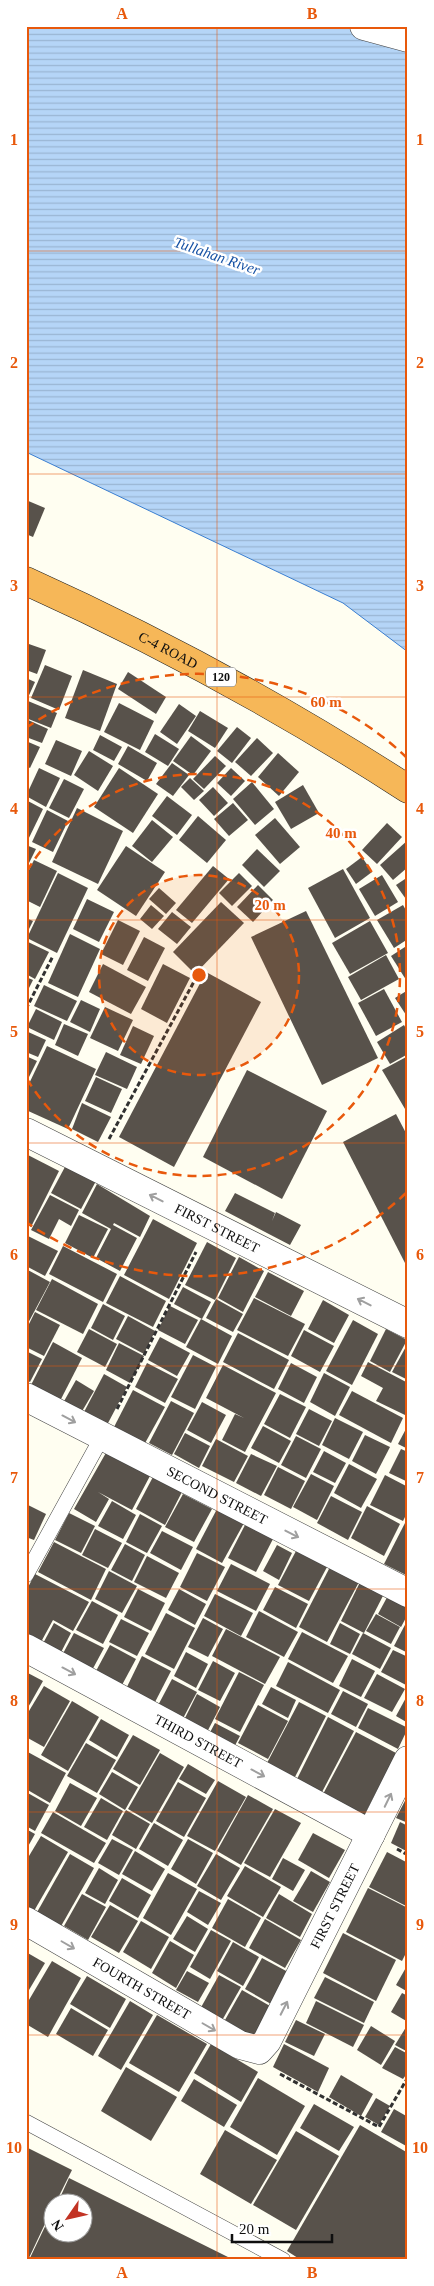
<svg xmlns="http://www.w3.org/2000/svg" width="434" height="2286" font-family="Georgia,serif">
  <style>
    .water { fill: url(#water-rules); stroke: #3a7ed0 }
    .building { fill: #58524b }
    .lines { fill: none; stroke-linecap: round; stroke-linejoin: round }
    .lane-casing { stroke: #424242; stroke-width: 16 }
    .street-casing { stroke: #424242; stroke-width: 29 }
    .highway-casing { stroke: #202020; stroke-width: 29 }
    .path { stroke: #313131; stroke-width: 3; stroke-dasharray: 5 2.5; stroke-linecap: butt }
    .lane { stroke: #fff; stroke-width: 15 }
    .street { stroke: #fff; stroke-width: 28 }
    .highway { stroke: #f6b758; stroke-width: 28 }
    .oneway { stroke: #9f9f9f }
    .grid { fill: none; stroke: #e8590c; stroke-width: 1; stroke-opacity: 0.55 }
    .ring { fill: none; stroke: #e8590c; stroke-width: 2.5; stroke-dasharray: 9 6 }
    .labels { text-anchor: middle; stroke-width: 5; stroke-linejoin: round; paint-order: stroke }
    .shield { fill: #fff; stroke: #575757; stroke-width: 1 }
    .shield-label { font-size: 12px; font-weight: bold; fill: #0f0f0f }
    .street-label { font-size: 14px; fill: #0f0f0f; stroke: #fff }
    .water-label { font-size: 15px; font-style: italic; fill: #1551a4; stroke: #fff }
    .centre { fill: #e8590c; stroke: #fff; stroke-width: 2.5 }
    .ring-label { font-size: 15px; text-anchor: middle; font-weight: bold; fill: #e8590c; stroke: #fff; stroke-width: 5; stroke-linejoin: round; paint-order: stroke }
    .neatline { fill: none; stroke: #e8590c; stroke-width: 2 }
    .grid-label { font-size: 16px; text-anchor: middle; font-weight: bold; fill: #e8590c }
  </style>
  <defs>
    <pattern id="water-rules" width="6" height="5" patternUnits="userSpaceOnUse" patternTransform="scale(1.25)"><rect width="6" height="5" fill="#b5d5f7"/><path d="M0 2.5h6" fill="none" stroke="#9ab6d3"/></pattern>
  </defs>
  <rect width="100%" height="100%" fill="#fffef1"/>
  <polygon class="water" points="26,26 348,26 408,44 408,652 343,603 26,452"/>
  <g class="building">
    <polygon points="26,500 45,508 33,537 26,534"/>
    <polygon points="26,643 46,650 37,674 26,670"/>
    <polygon points="45,665 72,676 59,710 31,698"/>
    <polygon points="83,670 117,684 100,731 65,718"/>
    <polygon points="128,672 166,697 156,714 118,689"/>
    <polygon points="26,678 35,682 26,702"/>
    <polygon points="28,701 57,713 51,728 26,718"/>
    <polygon points="119,703 154,721 140,750 104,732"/>
    <polygon points="179,704 196,716 177,744 160,732"/>
    <polygon points="200,711 228,728 215,748 188,731"/>
    <polygon points="26,719 48,729 42,743 26,737"/>
    <polygon points="237,727 251,738 232,763 217,751"/>
    <polygon points="155,734 179,749 168,766 145,752"/>
    <polygon points="100,735 122,747 114,761 93,750"/>
    <polygon points="191,736 211,751 193,775 173,761"/>
    <polygon points="257,738 273,753 251,776 235,762"/>
    <polygon points="56,740 82,751 71,776 45,764"/>
    <polygon points="26,741 40,747 30,768 26,766"/>
    <polygon points="128,746 157,763 147,781 118,764"/>
    <polygon points="89,751 113,766 98,791 74,775"/>
    <polygon points="278,753 299,772 279,796 258,777"/>
    <polygon points="215,756 226,766 204,789 193,779"/>
    <polygon points="172,763 189,775 173,796 156,784"/>
    <polygon points="39,768 60,778 46,807 26,796"/>
    <polygon points="119,768 158,794 133,833 94,807"/>
    <polygon points="231,768 245,781 231,796 217,783"/>
    <polygon points="190,778 204,791 194,800 181,787"/>
    <polygon points="64,779 84,789 69,818 49,808"/>
    <polygon points="252,782 274,809 255,825 233,799"/>
    <polygon points="303,785 319,813 291,829 275,802"/>
    <polygon points="213,787 228,803 214,816 199,800"/>
    <polygon points="167,796 192,815 177,835 152,816"/>
    <polygon points="26,800 43,809 26,844"/>
    <polygon points="233,803 248,820 229,836 214,819"/>
    <polygon points="77,808 123,831 98,884 52,862"/>
    <polygon points="47,810 68,821 53,852 32,842"/>
    <polygon points="198,816 226,840 207,863 179,840"/>
    <polygon points="275,818 300,847 280,864 255,835"/>
    <polygon points="152,820 173,837 152,862 132,846"/>
    <polygon points="387,823 402,837 377,864 362,850"/>
    <polygon points="408,840 408,867 393,880 380,865"/>
    <polygon points="26,845 36,849 26,869"/>
    <polygon points="126,846 165,872 136,916 97,890"/>
    <polygon points="257,849 280,871 264,887 242,865"/>
    <polygon points="362,857 372,872 356,884 346,869"/>
    <polygon points="34,860 57,871 40,907 26,900 26,876"/>
    <polygon points="213,866 229,879 192,923 176,910"/>
    <polygon points="343,869 370,918 335,938 308,888"/>
    <polygon points="58,873 88,888 57,953 27,938"/>
    <polygon points="239,873 252,886 232,906 219,893"/>
    <polygon points="382,875 398,902 375,916 359,889"/>
    <polygon points="408,877 408,902 396,885"/>
    <polygon points="258,885 273,900 253,922 237,907"/>
    <polygon points="159,888 176,903 166,914 149,899"/>
    <polygon points="87,899 114,912 99,942 73,929"/>
    <polygon points="221,902 244,923 195,974 173,952"/>
    <polygon points="151,905 164,916 152,929 140,919"/>
    <polygon points="403,905 408,914 408,939 394,948 377,920"/>
    <polygon points="306,911 378,1058 322,1085 251,937"/>
    <polygon points="172,912 191,927 177,944 158,929"/>
    <polygon points="26,918 33,921 26,935"/>
    <polygon points="118,920 140,931 123,965 101,954"/>
    <polygon points="370,921 388,953 350,974 332,943"/>
    <polygon points="70,934 100,949 78,997 48,983"/>
    <polygon points="144,937 165,948 148,981 127,970"/>
    <polygon points="26,941 49,952 35,979 26,974"/>
    <polygon points="408,945 408,983 391,956"/>
    <polygon points="386,955 399,979 361,1000 348,977"/>
    <polygon points="103,964 146,987 131,1014 89,992"/>
    <polygon points="163,964 190,978 167,1023 141,1009"/>
    <polygon points="206,972 261,1002 174,1167 119,1137"/>
    <polygon points="26,977 33,980 26,994"/>
    <polygon points="44,985 77,1001 67,1021 34,1006"/>
    <polygon points="384,989 402,1022 376,1036 358,1003"/>
    <polygon points="408,990 408,1018 395,998"/>
    <polygon points="81,1000 100,1009 90,1032 70,1022"/>
    <polygon points="105,1007 133,1020 118,1051 90,1038"/>
    <polygon points="36,1009 62,1022 54,1040 27,1027"/>
    <polygon points="64,1024 88,1034 78,1056 55,1045"/>
    <polygon points="404,1025 408,1032 408,1054 390,1064 377,1042"/>
    <polygon points="133,1026 154,1036 141,1064 120,1055"/>
    <polygon points="26,1031 46,1040 38,1057 26,1052"/>
    <polygon points="47,1046 96,1069 68,1129 26,1110 26,1090"/>
    <polygon points="106,1052 137,1067 127,1089 95,1075"/>
    <polygon points="26,1056 37,1061 26,1083"/>
    <polygon points="408,1056 408,1114 382,1070"/>
    <polygon points="247,1070 327,1111 282,1199 203,1157"/>
    <polygon points="96,1077 122,1089 111,1113 85,1101"/>
    <polygon points="82,1103 111,1117 98,1142 72,1129"/>
    <polygon points="396,1114 408,1137 408,1262 405,1263 343,1142"/>
    <polygon points="26,1154 59,1171 31,1227 26,1224"/>
    <polygon points="66,1165 96,1181 81,1209 51,1193"/>
    <polygon points="97,1184 150,1216 140,1237 114,1223 113,1225 137,1238 120,1271 96,1258 111,1229 82,1213"/>
    <polygon points="235,1193 275,1213 272,1221 276,1212 301,1225 290,1245 225,1211"/>
    <polygon points="50,1195 79,1210 71,1226 59,1219 49,1239 31,1230"/>
    <polygon points="79,1215 108,1229 93,1258 65,1243"/>
    <polygon points="153,1219 197,1243 169,1299 124,1275"/>
    <polygon points="26,1235 58,1251 45,1276 26,1266"/>
    <polygon points="207,1242 236,1258 215,1300 185,1285"/>
    <polygon points="63,1246 117,1274 103,1302 49,1274"/>
    <polygon points="239,1257 264,1271 243,1312 218,1298"/>
    <polygon points="26,1269 50,1282 26,1327"/>
    <polygon points="268,1272 304,1291 291,1316 255,1297"/>
    <polygon points="120,1276 166,1301 153,1327 106,1303"/>
    <polygon points="52,1279 98,1304 83,1334 36,1310"/>
    <polygon points="183,1287 211,1302 202,1319 174,1304"/>
    <polygon points="254,1298 305,1324 288,1356 237,1330"/>
    <polygon points="216,1299 243,1314 233,1332 206,1318"/>
    <polygon points="323,1300 349,1315 334,1343 308,1329"/>
    <polygon points="103,1304 125,1316 113,1340 91,1328"/>
    <polygon points="170,1306 198,1320 185,1344 158,1330"/>
    <polygon points="35,1312 60,1325 44,1356 26,1347 26,1330"/>
    <polygon points="128,1316 155,1331 144,1354 116,1339"/>
    <polygon points="201,1319 232,1336 218,1364 186,1347"/>
    <polygon points="353,1320 378,1334 352,1385 326,1371"/>
    <polygon points="89,1329 117,1344 105,1367 77,1352"/>
    <polygon points="386,1329 407,1340 390,1372 370,1361"/>
    <polygon points="304,1330 334,1346 320,1372 291,1356"/>
    <polygon points="238,1333 289,1360 274,1389 223,1362"/>
    <polygon points="160,1337 190,1353 177,1376 148,1360"/>
    <polygon points="53,1342 82,1358 60,1401 31,1385"/>
    <polygon points="119,1343 144,1356 130,1383 106,1370"/>
    <polygon points="408,1343 408,1380 392,1372"/>
    <polygon points="26,1351 42,1359 30,1382 26,1380"/>
    <polygon points="193,1355 216,1367 195,1409 171,1397"/>
    <polygon points="368,1362 408,1383 408,1409 405,1415 376,1401 383,1388 361,1376"/>
    <polygon points="147,1363 178,1379 165,1403 135,1387"/>
    <polygon points="291,1363 317,1377 304,1403 278,1389"/>
    <polygon points="223,1365 276,1393 245,1452 222,1440 235,1414 244,1418 206,1398"/>
    <polygon points="324,1373 350,1387 335,1416 310,1402"/>
    <polygon points="104,1374 127,1387 107,1425 84,1412"/>
    <polygon points="76,1380 94,1391 81,1413 63,1403"/>
    <polygon points="133,1390 165,1407 144,1445 113,1429"/>
    <polygon points="352,1391 403,1418 391,1443 339,1415"/>
    <polygon points="280,1394 306,1407 290,1438 264,1424"/>
    <polygon points="171,1401 194,1413 172,1455 149,1443"/>
    <polygon points="202,1402 226,1415 211,1443 187,1430"/>
    <polygon points="309,1409 332,1421 319,1446 296,1434"/>
    <polygon points="335,1418 363,1432 349,1459 322,1445"/>
    <polygon points="408,1425 408,1449 398,1444"/>
    <polygon points="263,1426 291,1441 279,1463 251,1448"/>
    <polygon points="185,1433 210,1446 199,1468 174,1454"/>
    <polygon points="365,1435 390,1447 376,1474 352,1461"/>
    <polygon points="296,1436 321,1449 306,1478 281,1465"/>
    <polygon points="216,1439 248,1456 234,1482 202,1466"/>
    <polygon points="401,1449 408,1452 408,1482 389,1473"/>
    <polygon points="107,1451 151,1474 132,1510 98,1492 109,1499 96,1522 74,1509"/>
    <polygon points="324,1451 346,1463 335,1483 313,1472"/>
    <polygon points="251,1454 277,1466 261,1496 236,1483"/>
    <polygon points="349,1464 377,1479 361,1508 334,1493"/>
    <polygon points="278,1467 305,1481 291,1509 264,1495"/>
    <polygon points="311,1474 334,1486 317,1520 293,1507"/>
    <polygon points="154,1475 183,1490 165,1525 136,1509"/>
    <polygon points="385,1475 408,1487 408,1511 403,1521 370,1505"/>
    <polygon points="183,1494 212,1509 194,1542 165,1527"/>
    <polygon points="331,1496 362,1512 348,1540 317,1523"/>
    <polygon points="112,1501 136,1515 123,1539 98,1526"/>
    <polygon points="26,1504 46,1514 34,1540 26,1537"/>
    <polygon points="367,1506 400,1524 384,1556 351,1538"/>
    <polygon points="217,1509 244,1523 222,1563 196,1549"/>
    <polygon points="69,1513 95,1526 81,1553 55,1540"/>
    <polygon points="140,1514 162,1526 147,1553 126,1542"/>
    <polygon points="405,1523 408,1524 408,1576 384,1564"/>
    <polygon points="245,1525 273,1539 256,1572 228,1558"/>
    <polygon points="95,1529 122,1543 108,1568 82,1555"/>
    <polygon points="162,1531 193,1547 181,1570 150,1553"/>
    <polygon points="54,1542 106,1569 91,1600 38,1572"/>
    <polygon points="125,1544 145,1555 132,1581 111,1570"/>
    <polygon points="277,1545 292,1553 279,1580 263,1571"/>
    <polygon points="296,1551 327,1567 309,1601 278,1585"/>
    <polygon points="197,1553 225,1567 207,1601 180,1587"/>
    <polygon points="147,1556 179,1573 166,1598 134,1582"/>
    <polygon points="231,1564 270,1584 256,1611 217,1591"/>
    <polygon points="330,1567 359,1582 327,1642 299,1627"/>
    <polygon points="109,1571 137,1586 122,1613 95,1599"/>
    <polygon points="35,1574 89,1602 73,1631 53,1620 41,1642 26,1634 26,1591"/>
    <polygon points="363,1576 387,1588 364,1633 341,1621"/>
    <polygon points="275,1587 308,1604 296,1628 263,1610"/>
    <polygon points="138,1589 165,1603 151,1631 124,1617"/>
    <polygon points="179,1589 206,1604 195,1625 168,1610"/>
    <polygon points="391,1590 408,1599 408,1614 401,1627 378,1614"/>
    <polygon points="215,1594 253,1613 241,1636 204,1616"/>
    <polygon points="92,1601 118,1615 103,1644 76,1630"/>
    <polygon points="259,1611 298,1632 284,1657 246,1637"/>
    <polygon points="166,1613 195,1628 174,1669 145,1654"/>
    <polygon points="376,1614 400,1627 391,1644 366,1631"/>
    <polygon points="203,1618 223,1629 208,1657 188,1647"/>
    <polygon points="121,1619 149,1633 137,1656 109,1642"/>
    <polygon points="408,1619 408,1653 394,1646"/>
    <polygon points="54,1623 71,1633 58,1658 40,1649"/>
    <polygon points="340,1623 360,1634 350,1654 330,1644"/>
    <polygon points="226,1629 280,1657 265,1684 212,1656"/>
    <polygon points="302,1632 348,1656 333,1683 288,1659"/>
    <polygon points="74,1633 104,1648 90,1674 60,1659"/>
    <polygon points="363,1633 391,1648 380,1669 352,1654"/>
    <polygon points="110,1645 136,1659 122,1685 96,1671"/>
    <polygon points="393,1650 408,1657 408,1681 406,1685 381,1672"/>
    <polygon points="186,1652 208,1664 196,1688 174,1676"/>
    <polygon points="142,1656 171,1671 153,1706 125,1691"/>
    <polygon points="352,1659 375,1671 361,1697 339,1686"/>
    <polygon points="213,1661 235,1673 220,1701 198,1690"/>
    <polygon points="288,1662 340,1690 328,1713 276,1686"/>
    <polygon points="26,1672 43,1681 26,1711"/>
    <polygon points="239,1672 264,1685 240,1732 215,1719"/>
    <polygon points="377,1674 405,1689 392,1712 364,1698"/>
    <polygon points="172,1679 197,1692 180,1724 155,1711"/>
    <polygon points="44,1686 70,1701 44,1747 26,1737 26,1716"/>
    <polygon points="271,1687 296,1700 288,1718 262,1704"/>
    <polygon points="343,1691 368,1704 356,1727 331,1714"/>
    <polygon points="197,1694 220,1707 205,1736 182,1724"/>
    <polygon points="408,1694 408,1723 396,1716"/>
    <polygon points="72,1701 99,1717 68,1771 41,1755"/>
    <polygon points="299,1702 326,1716 295,1777 267,1763"/>
    <polygon points="258,1705 288,1721 268,1759 238,1743"/>
    <polygon points="368,1708 408,1728 398,1749 358,1728"/>
    <polygon points="328,1717 354,1731 321,1794 296,1781"/>
    <polygon points="101,1719 129,1735 117,1757 89,1740"/>
    <polygon points="215,1723 240,1736 232,1751 207,1738"/>
    <polygon points="356,1732 396,1753 363,1818 322,1796"/>
    <polygon points="133,1735 160,1750 140,1785 113,1769"/>
    <polygon points="86,1743 116,1760 97,1793 67,1776"/>
    <polygon points="26,1751 66,1773 50,1803 26,1789"/>
    <polygon points="160,1753 184,1767 152,1823 128,1809"/>
    <polygon points="188,1764 215,1780 206,1794 179,1779"/>
    <polygon points="112,1772 138,1787 125,1810 99,1794"/>
    <polygon points="218,1781 246,1797 215,1851 187,1836"/>
    <polygon points="178,1782 206,1798 184,1837 156,1821"/>
    <polygon points="70,1783 97,1798 81,1826 55,1811"/>
    <polygon points="26,1792 49,1805 35,1831 26,1826"/>
    <polygon points="248,1795 273,1809 241,1865 217,1851"/>
    <polygon points="408,1795 408,1823 396,1818"/>
    <polygon points="101,1798 123,1811 107,1840 84,1827"/>
    <polygon points="275,1809 301,1823 270,1877 244,1863"/>
    <polygon points="126,1810 150,1824 136,1849 112,1835"/>
    <polygon points="53,1812 106,1843 94,1863 41,1833"/>
    <polygon points="400,1822 408,1826 408,1852 391,1843"/>
    <polygon points="154,1823 183,1840 168,1866 139,1849"/>
    <polygon points="26,1829 35,1834 26,1850"/>
    <polygon points="313,1833 345,1850 329,1878 298,1860"/>
    <polygon points="41,1836 68,1852 34,1911 26,1907 26,1861"/>
    <polygon points="112,1839 133,1850 119,1875 98,1863"/>
    <polygon points="188,1839 213,1853 196,1884 171,1869"/>
    <polygon points="135,1851 165,1869 152,1891 122,1874"/>
    <polygon points="387,1852 408,1863 408,1907 369,1887"/>
    <polygon points="70,1854 94,1868 60,1928 36,1914"/>
    <polygon points="216,1854 240,1868 221,1900 197,1886"/>
    <polygon points="283,1858 305,1870 293,1891 272,1879"/>
    <polygon points="245,1866 281,1887 263,1917 227,1896"/>
    <polygon points="99,1868 118,1880 105,1904 85,1893"/>
    <polygon points="311,1871 330,1882 313,1912 293,1901"/>
    <polygon points="168,1873 197,1889 171,1935 143,1918"/>
    <polygon points="122,1878 151,1895 138,1918 109,1901"/>
    <polygon points="368,1888 408,1908 408,1949 402,1961 346,1932"/>
    <polygon points="199,1891 221,1903 208,1925 187,1912"/>
    <polygon points="82,1894 106,1907 88,1940 64,1926"/>
    <polygon points="279,1894 312,1914 300,1937 266,1918"/>
    <polygon points="228,1899 261,1918 245,1947 212,1928"/>
    <polygon points="110,1905 138,1921 119,1953 91,1937"/>
    <polygon points="187,1916 208,1929 195,1952 173,1939"/>
    <polygon points="265,1919 301,1940 285,1968 249,1948"/>
    <polygon points="141,1921 169,1937 151,1969 123,1952"/>
    <polygon points="211,1930 231,1941 210,1979 190,1967"/>
    <polygon points="343,1933 396,1960 376,2001 323,1973"/>
    <polygon points="170,1941 194,1955 176,1988 152,1973"/>
    <polygon points="233,1942 259,1957 243,1986 217,1971"/>
    <polygon points="26,1952 45,1963 29,1990 26,1988"/>
    <polygon points="262,1958 288,1972 271,2004 245,1989"/>
    <polygon points="52,1961 81,1978 48,2037 26,2024 26,2005"/>
    <polygon points="408,1964 408,1992 396,1985"/>
    <polygon points="187,1971 209,1983 198,2002 176,1990"/>
    <polygon points="219,1975 241,1987 220,2024 199,2011"/>
    <polygon points="87,1976 126,1999 110,2028 70,2004"/>
    <polygon points="325,1977 374,2002 364,2023 314,1998"/>
    <polygon points="242,1990 270,2006 253,2037 225,2020"/>
    <polygon points="402,1993 408,1996 408,2022 391,2012"/>
    <polygon points="130,2001 153,2015 121,2070 98,2056"/>
    <polygon points="316,2001 364,2025 353,2047 306,2023"/>
    <polygon points="71,2008 108,2030 93,2056 56,2034"/>
    <polygon points="157,2015 207,2044 179,2092 129,2063"/>
    <polygon points="296,2020 325,2034 314,2056 285,2042"/>
    <polygon points="408,2024 408,2052 395,2045"/>
    <polygon points="371,2026 395,2041 381,2065 357,2050"/>
    <polygon points="211,2044 258,2072 241,2102 194,2073"/>
    <polygon points="284,2044 329,2068 318,2092 273,2067"/>
    <polygon points="395,2047 408,2054 408,2072 403,2079 382,2068"/>
    <polygon points="126,2067 177,2097 151,2141 101,2111"/>
    <polygon points="341,2075 373,2094 361,2116 329,2097"/>
    <polygon points="258,2078 305,2106 277,2155 230,2127"/>
    <polygon points="194,2079 237,2105 224,2127 181,2101"/>
    <polygon points="376,2098 390,2106 379,2125 365,2117"/>
    <polygon points="314,2104 354,2127 339,2151 300,2128"/>
    <polygon points="394,2109 408,2117 408,2147 381,2132"/>
    <polygon points="360,2125 408,2153 408,2260 301,2260 287,2251"/>
    <polygon points="225,2130 277,2160 251,2204 200,2174"/>
    <polygon points="296,2131 339,2156 296,2230 253,2205"/>
    <polygon points="26,2147 72,2170 55,2204 52,2204 52,2209 28,2260 26,2260"/>
    <polygon points="69,2178 234,2260 29,2260 52,2212 52,2234 82,2234 82,2204 57,2204"/>
  </g>
  <g class="lines">
    <g class="lane-casing">
      <g id="lane">
        <polyline points="26,1575 102,1437"/>
        <polyline points="26,2122 283,2260"/>
      </g>
    </g>
    <g class="street-casing">
      <g id="street">
        <polyline points="364,26 408,38"/>
        <path id="s1" d="M26 1132 408 1324"/>
        <path id="s2" d="M26 1397 408 1593"/>
        <path id="s3" d="M26 1648 371 1834"/>
        <path id="s4" d="M26 1921 240 2045 259 2050 267 2041 408 1760"/>
      </g>
    </g>
    <g class="highway-casing">
      <g id="highway">
        <path id="s5" d="M26 581C159 641 286 710 408 789"/>
      </g>
    </g>
    <g class="path">
      <polyline points="26,1009 53,956"/>
      <polyline points="109,1139 197,976"/>
      <polyline points="117,1409 196,1252"/>
      <polyline points="397,1849 408,1855"/>
      <polyline points="280,2074 379,2127 408,2077"/>
    </g>
    <use href="#lane" class="lane"/>
    <use href="#street" class="street"/>
    <use href="#highway" class="highway"/>
  </g>
  <defs><path id="oneway-shaft" d="M-6 0H5M1.5-3L5.5 0L1.5 3" fill="none" stroke-width="1.6" stroke-linecap="round" stroke-linejoin="round" transform="scale(1.25)"/></defs>
  <g class="oneway">
    <use href="#oneway-shaft" transform="translate(156 1198) rotate(-153)"/>
    <use href="#oneway-shaft" transform="translate(364 1302) rotate(-153)"/>
    <use href="#oneway-shaft" transform="translate(69 1419) rotate(28)"/>
    <use href="#oneway-shaft" transform="translate(292 1534) rotate(27)"/>
    <use href="#oneway-shaft" transform="translate(69 1671) rotate(28)"/>
    <use href="#oneway-shaft" transform="translate(258 1773) rotate(28)"/>
    <use href="#oneway-shaft" transform="translate(388 1800) rotate(-64)"/>
    <use href="#oneway-shaft" transform="translate(68 1945) rotate(30)"/>
    <use href="#oneway-shaft" transform="translate(284 2008) rotate(-63)"/>
    <use href="#oneway-shaft" transform="translate(209 2027) rotate(30)"/>
  </g>
  <path class="grid" d="M217 26V2260M26 251H408M26 474H408M26 697H408M26 920H408M26 1143H408M26 1366H408M26 1589H408M26 1812H408M26 2035H408"/>
  <circle cx="199" cy="975" r="100" fill="#e8590c" fill-opacity=".12"/>
  <g class="ring">
    <circle cx="199" cy="975" r="100"/>
    <path d="M27 871A201 201 0 1 1 27 1079"/>
    <path d="M406 1193A301 301 0 0 1 26 1222M26 728A301 301 0 0 1 406 757"/>
  </g>
  <g class="labels">
    <rect class="shield" x="206" y="667.5" width="30" height="19" rx="4"/>
    <g class="shield-label">
      <text x="221" y="681">120</text>
    </g>
    <g class="street-label">
      <text dy="5" stroke="none"><textPath href="#s5" startOffset="158">C-4 ROAD</textPath></text>
      <text dy="5" stroke="none"><textPath href="#s1" startOffset="214">FIRST STREET</textPath></text>
      <text dy="5" stroke="none"><textPath href="#s2" startOffset="215">SECOND STREET</textPath></text>
      <text dy="5" stroke="none"><textPath href="#s3" startOffset="196">THIRD STREET</textPath></text>
      <text dy="5" stroke="none"><textPath href="#s4" startOffset="430">FIRST STREET</textPath></text>
      <text dy="5" stroke="none"><textPath href="#s4" startOffset="134">FOURTH STREET</textPath></text>
    </g>
    <g class="water-label">
      <text transform="translate(217 256) rotate(19)" y="5">Tullahan River</text>
    </g>
  </g>
  <circle cx="199" cy="975" r="8" class="centre"/>
  <g class="ring-label">
    <text x="326" y="707">60 m</text>
    <text x="341" y="838">40 m</text>
    <text x="270" y="910">20 m</text>
  </g>
  <rect width="434" height="2286" fill="none" stroke="#ffffff" stroke-width="55"/>
  <g transform="translate(68 2218) rotate(236)"><circle r="24" fill="#ffffff" stroke="#9f9f9f"/>
  <path d="M0-4L9 19L0 12L-9 19Z" fill="#c23324"/>
  <text y="-8" font-size="14" font-weight="bold" text-anchor="middle" fill="#0f0f0f">N</text>
  </g>
  <path d="M232 2234v8h100v-8" fill="none" stroke="#0f0f0f" stroke-width="2.5"/>
  <text x="239" y="2234" font-size="15" fill="#0f0f0f" stroke="#ffffff" stroke-width="4" paint-order="stroke">20 m</text>
  <rect x="28" y="28" width="378" height="2230" class="neatline"/>
  <g class="grid-label">
    <text x="122" y="19">A</text>
    <text x="312" y="19">B</text>
    <text x="14" y="145">1</text>
    <text x="420" y="145">1</text>
    <text x="14" y="368">2</text>
    <text x="420" y="368">2</text>
    <text x="14" y="591">3</text>
    <text x="420" y="591">3</text>
    <text x="14" y="814">4</text>
    <text x="420" y="814">4</text>
    <text x="14" y="1037">5</text>
    <text x="420" y="1037">5</text>
    <text x="14" y="1260">6</text>
    <text x="420" y="1260">6</text>
    <text x="14" y="1483">7</text>
    <text x="420" y="1483">7</text>
    <text x="14" y="1706">8</text>
    <text x="420" y="1706">8</text>
    <text x="14" y="1930">9</text>
    <text x="420" y="1930">9</text>
    <text x="14" y="2153">10</text>
    <text x="420" y="2153">10</text>
    <text x="122" y="2278">A</text>
    <text x="312" y="2278">B</text>
  </g>
</svg>
